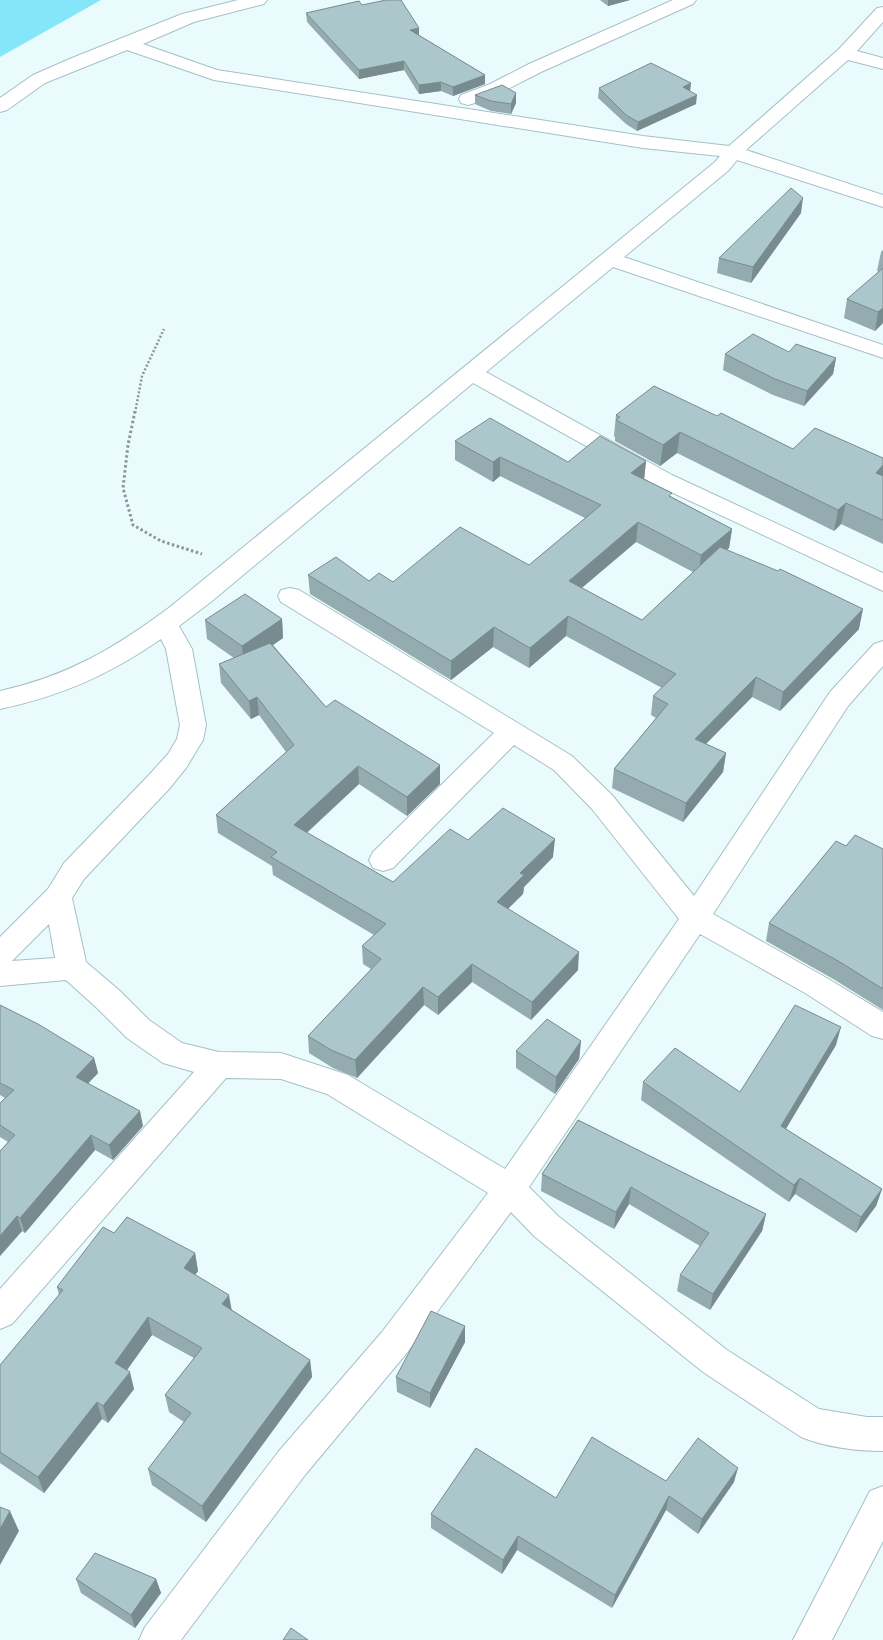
<svg xmlns="http://www.w3.org/2000/svg" width="883" height="1640" font-family="'Nunito Sans',sans-serif">
  <style>
    .green { fill: #85e6f9 }
    .lines { fill: none; stroke-linecap: round; stroke-linejoin: round }
    .minor-casing { stroke: #a5c0c6; stroke-width: 2 }
    .path-far1 { stroke: #89979a; stroke-width: 2.5; stroke-dasharray: 2 2; stroke-linecap: butt }
    .path { stroke: #89979a; stroke-width: 3; stroke-dasharray: 2.5 2.5; stroke-linecap: butt }
    .minor { fill: #fff; fill-rule: evenodd }
    .wall { fill: #94abaf; fill-rule: evenodd }
    .shaded-wall { fill: #788b8f }
    .building { fill: #acc7cc; stroke: #788b8f }
  </style>
  <rect width="100%" height="100%" fill="#eafbfe"/>
  <polygon class="green" points="0,0 101,0 0,57"/>
  <g class="lines">
    <g class="minor-casing">
      <g id="minor">
        <path d="M238 0H267L264 4 194 22 143 44 217 70 643 136 729 146 839 49 877 8 883 7V22L857 51 883 58V69L848 60 746 150 883 195V207L737 160 729 170 624 257 883 345V358L613 267 486 372 672 475 883 573V591L656 485 473 383 212 601 179 626 192 649 206 725 203 740 186 768 169 789 84 879 72 898 86 962 120 991 149 1020 182 1043 219 1052 281 1053 348 1075 505 1169 679 919 592 809 554 770 514 745 393 868 383 871 373 868 369 860 373 852 494 733 281 602 278 596 281 590 290 588 299 590 572 756 612 795 694 896 830 692 874 644 883 641V666L848 706 713 914 825 977 883 1012V1039L872 1036 805 993 700 934 529 1187 558 1216 727 1350 819 1409 867 1417H883V1451C856 1451 826 1447 801 1437L703 1372 534 1236 511 1212 406 1354 305 1475 181 1640H139L145 1627 279 1451 382 1332 488 1193 327 1094 281 1079 226 1078 12 1324 0 1329V1289L194 1072 163 1063 127 1038 98 1009 66 980 0 986V937L48 889 64 863 149 775 168 754 177 739 180 725 166 649 161 639C109 675 61 696 0 709V691C68 676 115 648 170 607L715 162 720 156 643 148 214 80 127 50 45 83 7 110 0 112V98L33 75 72 58 182 14ZM49 924 55 958 12 961Z"/>
        <polygon points="673,0 696,0 693,4 541,72 502,92 475,103 468,105 461,103 459,99 461,95 490,84 529,64"/>
        <polygon points="883,1486 883,1541 832,1640 793,1640 870,1491"/>
      </g>
    </g>
    <polyline class="path-far1" points="135,413 142,376 164,329"/>
    <polyline class="path" points="135,411 128,445 123,488 133,525 161,541 202,554"/>
    <use href="#minor" class="minor"/>
  </g>
  <g class="wall">
    <polygon points="600,0 630,0 608,6"/>
    <polygon points="362,5 419,28 419,35 485,75 485,84 453,96 441,91 419,94 404,70 359,79 307,22 306,13"/>
    <polygon points="599,88 690,91 696,104 637,131 626,124 598,98"/>
    <polygon points="516,93 516,103 511,114 491,111 475,104 475,95"/>
    <polygon points="801,213 751,283 717,273 719,258"/>
    <polygon points="883,250 883,323 875,331 844,318 847,299 879,272 877,271 881,252"/>
    <polygon points="789,352 836,358 833,374 804,406 773,395 723,370 725,354"/>
    <polygon points="616,415 717,416 793,449 883,458 883,544 841,524 834,531 677,453 660,466 615,441 615,437 614,436"/>
    <path d="M455 441 568 462 646 461 644 479 672 497 732 529 729 548 727 550 859 629 780 711 752 697 706 744 726 753 723 772 683 822 612 788 614 769 656 718 651 715 653 696 662 688 566 636 529 668 493 647 451 680 310 594 308 575 369 581 393 582 529 565 585 518 500 476 493 482 455 460ZM636 542 693 572 642 620 582 588Z"/>
    <polygon points="282,619 283,638 273,645 326,707 440,784 407,816 359,784 307,833 393,882 468,840 553,857 524,887 523,894 508,909 578,970 531,1020 472,982 438,1015 424,1005 357,1078 333,1068 309,1053 308,1036 371,969 363,964 362,946 374,935 273,875 272,866 218,833 216,815 286,752 259,715 251,719 221,683 219,664 234,658 207,639 205,620"/>
    <polygon points="846,846 883,849 883,1010 835,980 766,941 769,923"/>
    <polygon points="0,1005 94,1058 98,1073 88,1083 143,1126 113,1160 95,1150 25,1233 22,1231 0,1256 0,1151 8,1142 0,1137 0,1103 5,1098 0,1095"/>
    <polygon points="581,1041 579,1059 555,1094 516,1068 516,1051"/>
    <polygon points="836,1045 785,1129 882,1189 876,1206 856,1233 795,1194 789,1202 641,1100 643,1082 740,1092"/>
    <polygon points="578,1120 766,1214 762,1231 710,1310 677,1291 680,1275 700,1246 629,1204 614,1229 541,1191 542,1174"/>
    <polygon points="114,1233 195,1253 198,1271 195,1275 232,1310 310,1360 312,1377 206,1522 152,1485 148,1469 184,1422 169,1412 165,1395 194,1358 152,1335 126,1370 134,1389 108,1423 102,1419 44,1493 0,1463 0,1365 59,1295 57,1287"/>
    <polygon points="465,1342 430,1408 397,1392 396,1377"/>
    <polygon points="666,1481 734,1482 698,1534 666,1510 612,1608 517,1550 502,1574 431,1528 431,1514 556,1498"/>
    <polygon points="76,1579 156,1579 161,1593 135,1628 81,1593"/>
  </g>
  <g class="shaded-wall">
    <polygon points="608,0 630,0 608,6"/>
    <polygon points="419,28 419,37 410,30"/>
    <polygon points="404,61 404,70 359,79 359,70"/>
    <polygon points="485,75 485,84 453,96 453,87"/>
    <polygon points="441,82 441,91 419,94 419,85"/>
    <polygon points="691,83 690,93 683,87"/>
    <polygon points="516,93 516,103 511,114 511,104"/>
    <polygon points="697,95 696,104 637,131 638,122"/>
    <polygon points="803,198 801,213 751,283 753,267"/>
    <polygon points="883,308 883,323 875,331 878,312"/>
    <polygon points="836,358 833,374 804,406 807,391"/>
    <polygon points="680,432 677,453 660,466 663,445"/>
    <polygon points="500,457 500,476 493,482 493,462"/>
    <polygon points="646,461 644,480 631,473"/>
    <polygon points="883,465 883,482 876,473"/>
    <polygon points="846,503 841,524 834,531 838,510"/>
    <polygon points="638,522 636,542 567,600 569,581"/>
    <polygon points="732,529 729,548 699,575 701,555"/>
    <polygon points="863,609 859,629 780,711 783,692"/>
    <polygon points="568,616 566,636 529,668 530,648"/>
    <polygon points="282,619 283,638 244,665 242,646"/>
    <polygon points="494,627 493,647 451,680 451,661"/>
    <polygon points="756,677 752,697 692,758 695,739"/>
    <polygon points="257,697 259,715 251,719 249,701"/>
    <polygon points="726,753 723,772 683,822 686,803"/>
    <polygon points="440,765 440,784 407,816 407,797"/>
    <polygon points="358,766 359,784 295,843 294,825"/>
    <polygon points="555,839 553,857 524,887 523,894 496,920 497,902 520,873"/>
    <polygon points="579,952 578,970 531,1020 532,1002"/>
    <polygon points="472,964 472,982 438,1015 438,997"/>
    <polygon points="423,987 424,1005 357,1078 355,1060"/>
    <polygon points="841,1027 836,1045 777,1144 781,1126"/>
    <polygon points="581,1041 579,1059 555,1094 556,1077"/>
    <polygon points="94,1058 98,1073 80,1092 76,1077"/>
    <polygon points="140,1111 143,1126 113,1160 109,1145"/>
    <polygon points="91,1135 95,1150 25,1233 20,1218"/>
    <polygon points="800,1178 795,1194 789,1202 794,1185"/>
    <polygon points="631,1187 629,1204 614,1229 616,1212"/>
    <polygon points="882,1189 876,1206 856,1233 861,1217"/>
    <polygon points="766,1214 762,1231 710,1310 713,1294"/>
    <polygon points="17,1216 22,1231 0,1256 0,1236"/>
    <polygon points="195,1253 198,1271 187,1286 184,1268"/>
    <polygon points="229,1295 232,1312 222,1304"/>
    <polygon points="148,1317 152,1335 120,1380 115,1363"/>
    <polygon points="465,1326 465,1342 430,1408 430,1393"/>
    <polygon points="310,1360 312,1377 206,1522 202,1506"/>
    <polygon points="130,1372 134,1389 108,1423 103,1406"/>
    <polygon points="97,1402 102,1419 44,1493 38,1477"/>
    <polygon points="738,1468 734,1482 698,1534 702,1519"/>
    <polygon points="669,1496 666,1510 612,1608 615,1595"/>
    <polygon points="10,1511 19,1531 0,1565 0,1529"/>
    <polygon points="518,1536 517,1550 502,1574 503,1560"/>
    <polygon points="156,1579 161,1593 135,1628 131,1615"/>
  </g>
  <g class="building">
    <polygon points="386,0 401,0 419,28 410,30 485,75 453,87 441,82 419,85 404,61 359,70 306,13 359,1 362,5"/>
    <polygon points="651,63 691,83 683,87 697,95 638,122 626,115 599,88"/>
    <polygon points="502,85 516,93 511,104 491,101 475,95"/>
    <polygon points="791,188 803,198 753,267 719,258"/>
    <polygon points="883,268 883,308 878,312 847,299"/>
    <polygon points="753,334 789,352 796,344 836,358 807,391 775,379 725,354"/>
    <polygon points="654,386 717,416 721,413 793,449 815,428 883,458 883,465 876,473 883,476 883,520 846,503 838,510 680,432 663,445 616,420 620,417 616,415"/>
    <polygon points="490,418 568,462 600,436 646,461 631,473 672,493 669,496 732,529 701,555 638,522 569,581 642,620 720,547 778,571 780,569 863,609 783,692 756,677 695,739 726,753 686,803 614,769 668,704 653,696 676,674 568,616 530,648 494,627 451,661 308,575 336,557 369,581 379,573 393,582 460,527 529,565 601,505 500,457 493,462 455,441"/>
    <polygon points="245,594 282,619 242,646 205,620"/>
    <polygon points="270,643 326,707 335,700 440,765 407,797 358,766 294,825 393,882 450,829 468,840 503,808 555,839 520,873 524,875 497,902 579,952 532,1002 472,964 438,997 423,987 355,1060 331,1050 308,1036 381,959 362,946 386,924 271,857 277,852 216,815 294,745 257,697 249,701 219,664"/>
    <polygon points="855,835 883,849 883,989 840,962 769,923 836,841 846,846"/>
    <polygon points="0,1005 38,1024 94,1058 76,1077 140,1111 109,1145 91,1135 20,1218 17,1216 0,1236 0,1151 15,1135 0,1125 0,1103 14,1090 0,1083"/>
    <polygon points="795,1005 841,1027 781,1126 882,1189 861,1217 800,1178 794,1185 643,1082 675,1048 740,1092"/>
    <polygon points="547,1019 581,1041 556,1077 516,1051"/>
    <polygon points="578,1120 766,1214 713,1294 680,1275 709,1233 631,1187 616,1212 542,1174"/>
    <polygon points="127,1217 195,1253 184,1268 229,1295 222,1304 310,1360 202,1506 148,1469 191,1413 165,1395 202,1348 148,1317 115,1363 130,1372 103,1406 97,1402 38,1477 0,1452 0,1365 63,1290 57,1287 103,1227 114,1233"/>
    <polygon points="431,1311 465,1326 430,1393 396,1377"/>
    <polygon points="592,1437 666,1481 698,1438 738,1468 702,1519 669,1496 615,1595 518,1536 503,1560 431,1514 476,1448 556,1498"/>
    <polygon points="0,1507 10,1511 0,1529"/>
    <polygon points="95,1553 156,1579 131,1615 76,1579"/>
    <polygon points="291,1628 308,1640 283,1640"/>
  </g>
</svg>
